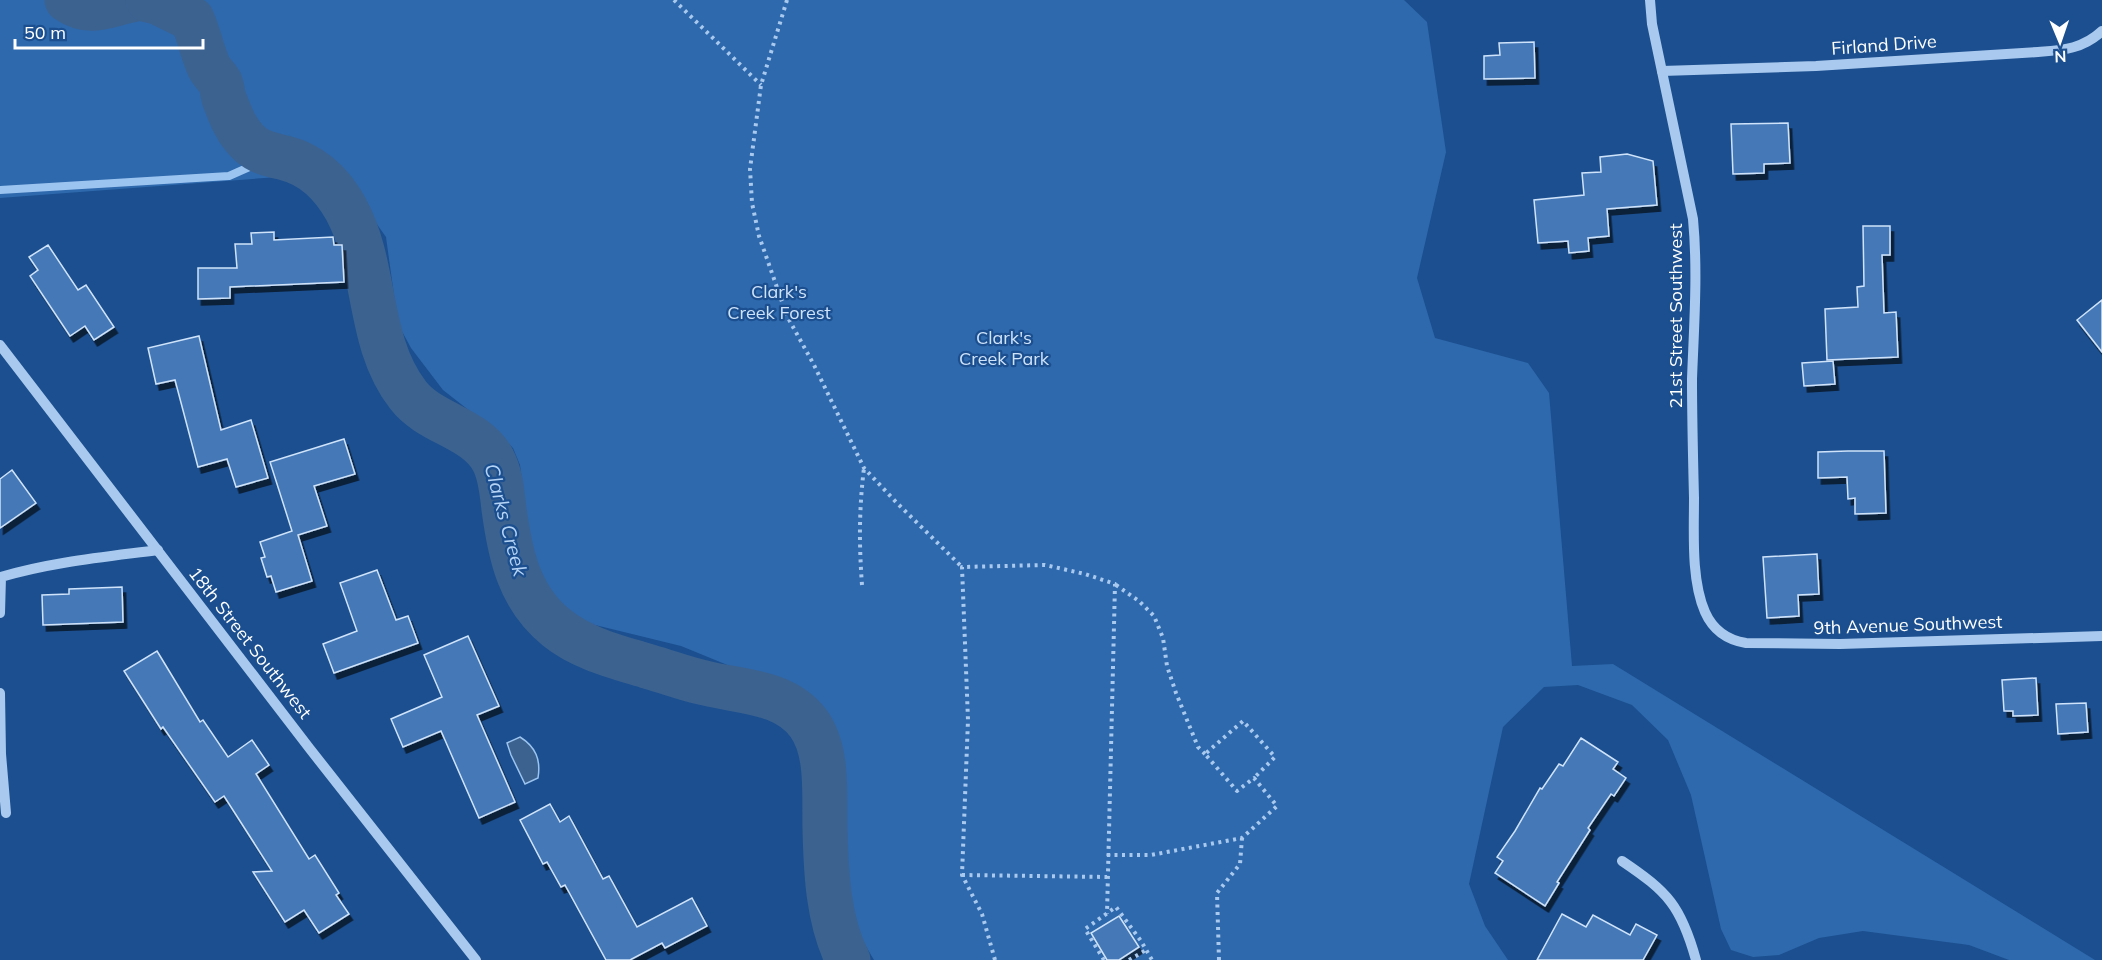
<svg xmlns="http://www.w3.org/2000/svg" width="2102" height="960" font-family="Mulish,sans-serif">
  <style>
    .green { fill: #2e69ad }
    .water { fill: #3c6290; stroke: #9cc4f0; stroke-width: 1.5 }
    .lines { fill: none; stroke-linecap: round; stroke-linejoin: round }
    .stream { stroke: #9cc4f0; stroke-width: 8 }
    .river { stroke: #3c6290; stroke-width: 45 }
    .building { fill: #4478b7; stroke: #cfe3fa; stroke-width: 1.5; filter: url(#shadow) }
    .path { stroke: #a9c9ee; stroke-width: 4; stroke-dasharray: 3 4.5; stroke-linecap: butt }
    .minor { stroke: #a9c9ee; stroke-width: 10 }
    .labels { text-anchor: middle; stroke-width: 4.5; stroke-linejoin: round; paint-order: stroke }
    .street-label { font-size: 18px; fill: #fff; stroke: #1b4f8f }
    .park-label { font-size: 18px; fill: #cfe3fa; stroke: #1b4f8f }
    .water-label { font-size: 20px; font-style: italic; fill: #b5d3f5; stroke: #1b4f8f }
  </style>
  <defs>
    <filter id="shadow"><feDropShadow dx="3.5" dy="6" stdDeviation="0" flood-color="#0009"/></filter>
  </defs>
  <rect width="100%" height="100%" fill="#1b4f8f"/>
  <polygon class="green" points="0,0 1404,0 1427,22 1446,152 1417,278 1435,338 1528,363 1549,393 1572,666 1613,664 2095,960 2009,960 1969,945 1863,931 1819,938 1779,955 1753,957 1731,950 1721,929 1691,795 1668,740 1632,705 1578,685 1544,687 1503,727 1469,884 1485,926 1508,960 874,960 861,938 849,911 839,830 834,752 820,719 793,692 776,685 681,646 587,623 562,610 544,585 531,551 520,465 513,448 498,433 443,390 411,348 398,324 386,237 354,192 332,173 0,198"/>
  <path class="water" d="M520 737C536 747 541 760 538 778L525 784 511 755 507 743Z"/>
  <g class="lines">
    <polyline class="stream" points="0,190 229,176 274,156"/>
    <g class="river">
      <path d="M67 0C90 16 107 5 132 0"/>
      <path d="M148 0 157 2 192 19C199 34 202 52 209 67 212 73 217 77 220 82 223 88 222 95 225 101 231 117 237 132 250 144 260 153 272 155 285 158 313 165 332 184 346 209 378 268 366 341 408 395 430 424 475 427 493 460 501 475 502 493 504 509 510 554 519 598 557 628 583 649 618 657 650 667 668 672 686 679 705 683 741 692 785 691 809 724 829 752 824 796 825 829 826 872 828 921 848 960"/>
    </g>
  </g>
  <g class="building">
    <polygon points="1534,42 1535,78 1484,79 1484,56 1500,55 1499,43"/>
    <polygon points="1788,123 1790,163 1764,164 1764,173 1733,174 1731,124"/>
    <polygon points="1627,154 1653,161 1657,205 1607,209 1609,236 1588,238 1589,251 1569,253 1568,241 1538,243 1534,200 1584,195 1582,173 1601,172 1600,157"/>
    <polygon points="1863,226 1890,226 1890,255 1882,255 1884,313 1896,312 1898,357 1827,360 1825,309 1858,307 1857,287 1864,286"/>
    <polygon points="274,232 274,240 333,237 334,245 342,245 344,282 230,287 230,298 198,299 198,268 237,268 235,244 252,244 251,233"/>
    <polygon points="48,245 78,290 86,285 114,327 94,340 85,326 70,336 30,276 38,270 29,257"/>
    <polygon points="2102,300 2102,352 2077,320"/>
    <polygon points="199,336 221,430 251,420 268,478 236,487 227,459 198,467 175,380 156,384 148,348"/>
    <polygon points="1833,361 1835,384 1804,386 1802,363"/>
    <polygon points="344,439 355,474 314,486 327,526 298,535 312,581 276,592 271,576 267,577 261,558 265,557 260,542 292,531 270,462"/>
    <polygon points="1848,451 1884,451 1886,513 1855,514 1855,498 1848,499 1847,477 1818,478 1818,452"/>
    <polygon points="12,470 36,503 0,528 0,479"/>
    <polygon points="1817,554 1819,594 1798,595 1799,616 1767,618 1763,557"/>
    <polygon points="377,570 396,620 408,616 418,643 334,673 323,644 357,631 340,583"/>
    <polygon points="122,587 123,622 43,625 42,595 69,594 69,589"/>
    <polygon points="468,636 499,706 477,715 515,802 479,818 441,731 403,747 391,719 442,697 424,655"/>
    <polygon points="157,651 200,722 203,720 228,757 252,740 269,765 256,774 309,859 315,855 339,893 336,895 349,914 319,933 304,910 285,922 253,872 272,871 224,796 215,802 163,727 161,729 124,671"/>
    <polygon points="2036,678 2038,715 2013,716 2013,711 2004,711 2002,680"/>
    <polygon points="2086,703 2088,732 2058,734 2056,704"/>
    <polygon points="1581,738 1618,762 1613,769 1626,778 1614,796 1611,794 1588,828 1590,830 1557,882 1559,883 1545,906 1495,873 1503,861 1497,857 1515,831 1540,788 1542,789 1559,764 1563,766"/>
    <polygon points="550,804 560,822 569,816 603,879 609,876 637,927 692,898 707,926 665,948 662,943 630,960 606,960 565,885 561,887 547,862 543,864 520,820"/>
    <polygon points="1562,914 1586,927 1593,915 1630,935 1636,924 1657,935 1643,960 1537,960"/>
    <polygon points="1119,916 1139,947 1119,960 1107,960 1091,933"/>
  </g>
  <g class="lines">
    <g class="path">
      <polyline points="674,0 761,85"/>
      <polyline points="787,0 761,85 750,169 752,203 759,236 787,316 814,365 864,468 896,502 962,567"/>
      <path d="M862 585C859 544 859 509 864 468"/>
      <polyline points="1116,585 1139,601 1154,616 1163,638 1167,666 1176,693 1198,747 1205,754"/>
      <polyline points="1107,855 1151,855 1242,838 1277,806 1254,778 1237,791 1205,754 1243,721 1275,757 1254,778"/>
      <polyline points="962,875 1107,877"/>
      <polyline points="995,960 982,914 962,875 968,720 962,567 1045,565 1085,574 1115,584 1107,914"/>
      <polyline points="1104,960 1085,929 1116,907 1141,941 1152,960"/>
      <polyline points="1129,960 1146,950"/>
      <polyline points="1219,960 1217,893 1240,864 1242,838"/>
    </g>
    <g class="minor">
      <path d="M1650 0 1652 24 1693 219C1698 272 1694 325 1692 379 1692 419 1693 458 1694 498 1694 533 1691 580 1705 612 1713 630 1727 640 1746 643L1840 644 2102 636"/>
      <path d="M1662 71 1816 66 2038 52C2063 50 2083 49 2102 31"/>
      <polyline points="0,345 310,749 476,960"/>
      <path d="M0 613 1 577C52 562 105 557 158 550"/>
      <polyline points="0,693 1,754 6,813"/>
      <path d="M1622 861C1668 892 1681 906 1696 960"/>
    </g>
  </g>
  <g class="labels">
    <g class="street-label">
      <text transform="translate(1884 45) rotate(-4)" y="6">Firland Drive</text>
      <text transform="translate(1676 316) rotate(-90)" y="6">21st Street Southwest</text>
      <text transform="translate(1908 625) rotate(-2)" y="6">9th Avenue Southwest</text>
      <text transform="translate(250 643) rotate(52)" y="6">18th Street Southwest</text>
    </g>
    <g class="park-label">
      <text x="779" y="298">Clark's<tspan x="779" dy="21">Creek Forest</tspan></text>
      <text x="1004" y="344">Clark's<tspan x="1004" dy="21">Creek Park</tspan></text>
    </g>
    <g class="water-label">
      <text transform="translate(506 520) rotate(75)" y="7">Clarks Creek</text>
    </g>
  </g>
  <g transform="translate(2060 42) rotate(178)" stroke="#1b4f8f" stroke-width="4.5" paint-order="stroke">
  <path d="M0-4.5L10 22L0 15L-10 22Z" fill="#ffffff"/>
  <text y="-9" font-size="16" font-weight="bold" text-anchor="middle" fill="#ffffff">N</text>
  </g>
  <path d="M15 39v9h188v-9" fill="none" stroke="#ffffff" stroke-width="3"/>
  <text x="24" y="39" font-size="18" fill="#ffffff" stroke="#1b4f8f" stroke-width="4.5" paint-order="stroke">50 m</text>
</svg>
